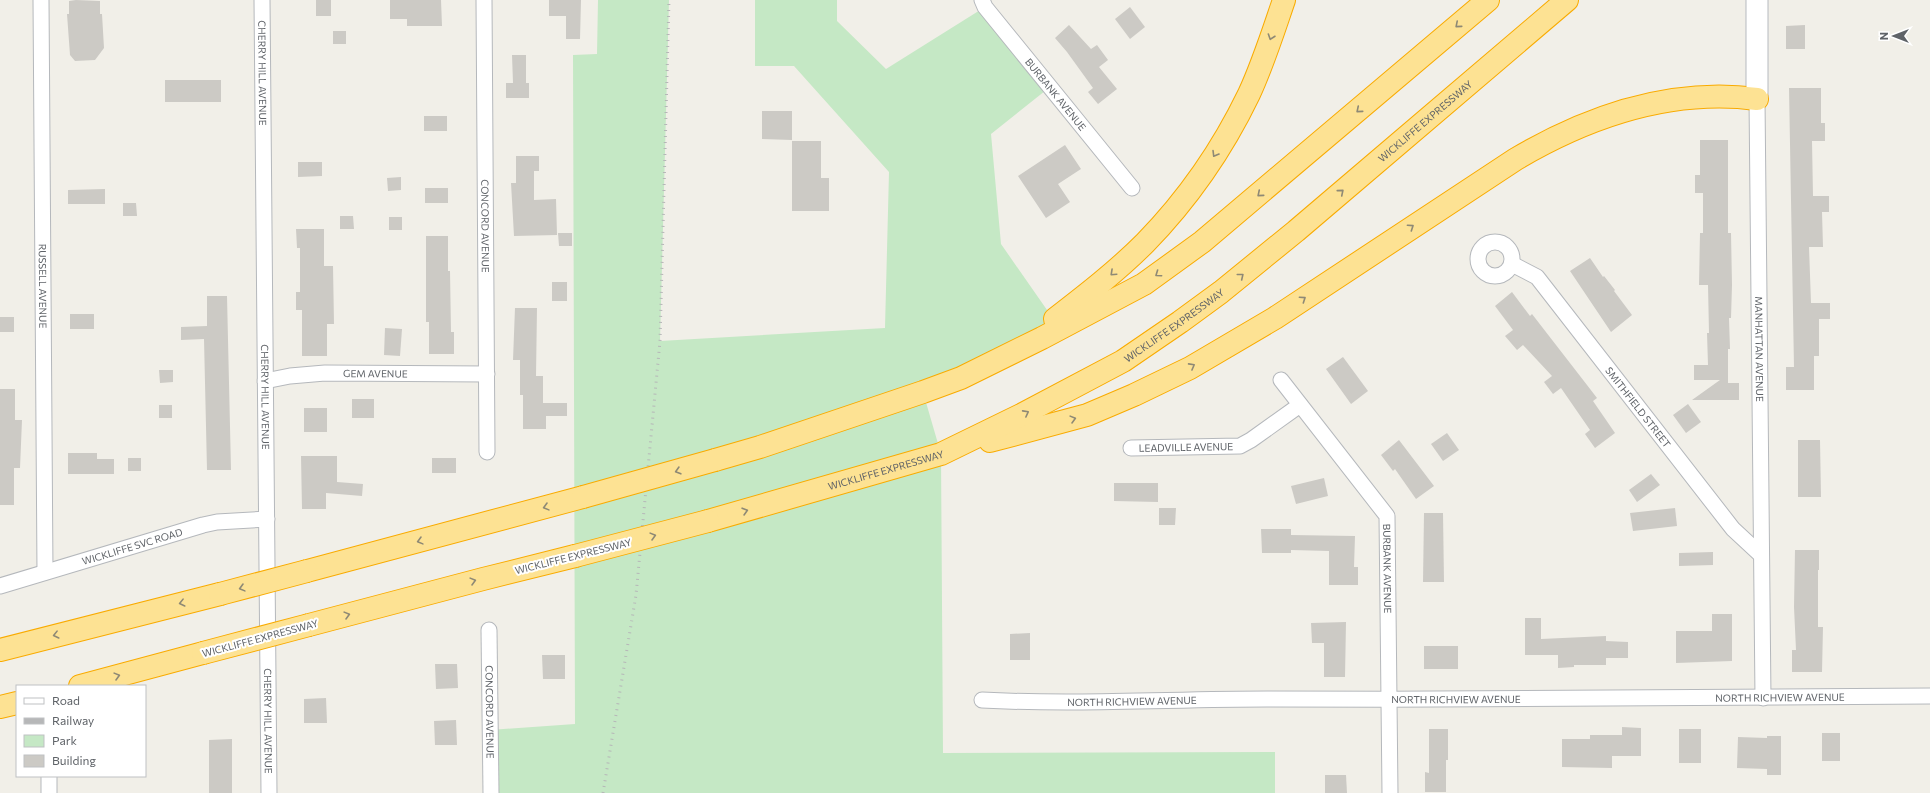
<svg xmlns="http://www.w3.org/2000/svg" width="1930" height="793" font-family="Commissioner,sans-serif">
  <style>
    .green { fill: #c5e8c5 }
    .building { fill: #cccac5 }
    .lines { fill: none; stroke-linecap: round; stroke-linejoin: round }
    .street-casing { stroke: #b5b8bc; stroke-width: 17 }
    .secondary-casing { stroke: #b6babf; stroke-width: 23 }
    .highway-casing { stroke: #f9ab00; stroke-width: 24 }
    .street { stroke: #fff; stroke-width: 15 }
    .secondary { stroke: #fff; stroke-width: 21 }
    .highway { stroke: #fde293; stroke-width: 22 }
    .rail { stroke: #b6b7b8; stroke-width: 3; stroke-dasharray: 1 5; stroke-linecap: butt }
    .highway-bridge-casing { stroke: #f9ab00; stroke-width: 24; stroke-linecap: butt }
    .highway-bridge { stroke: #fde293; stroke-width: 22 }
    .oneway { stroke: #8e8975 }
    .labels { text-anchor: middle; stroke-width: 4; stroke-linejoin: round; paint-order: stroke }
    .street-label { font-size: 10px; fill: #5f6368; stroke: #fff }
  </style>
  <rect width="100%" height="100%" fill="#f1efe8"/>
  <polygon class="green" points="598,0 669,0 660,341 885,328 889,172 794,66 755,66 755,0 837,0 837,21 886,69 985,7 1050,87 991,134 1001,244 1054,320 923,392 941,454 943,753 1275,752 1275,793 491,793 490,730 575,724 573,55 597,54"/>
  <g class="building">
    <polygon points="76,0 100,1 100,14 102,14 104,48 95,60 75,61 70,55 67,14 69,14 69,1"/>
    <rect x="316" y="0" width="15" height="16"/>
    <polygon points="390,0 441,0 442,26 407,26 407,19 390,19"/>
    <polygon points="549,0 581,0 580,39 566,39 566,16 549,16"/>
    <polygon points="1130,7 1145,27 1130,39 1115,19"/>
    <polygon points="1069,25 1091,49 1097,45 1108,60 1099,67 1117,89 1098,104 1088,92 1093,88 1067,52 1055,38"/>
    <polygon points="1805,25 1805,49 1786,49 1786,26"/>
    <rect x="333" y="31" width="13" height="13"/>
    <polygon points="512,55 526,55 526,83 529,83 529,98 506,98 506,83 513,83"/>
    <rect x="165" y="80" width="56" height="22"/>
    <polygon points="1789,88 1821,88 1821,123 1825,123 1825,141 1812,141 1813,196 1829,196 1829,212 1822,212 1823,247 1809,247 1811,303 1830,303 1830,319 1819,319 1819,356 1814,356 1814,390 1786,390 1786,367 1794,367"/>
    <polygon points="762,111 792,111 792,140 762,139"/>
    <rect x="424" y="116" width="23" height="15"/>
    <polygon points="1700,140 1728,140 1728,233 1731,233 1732,285 1731,318 1729,318 1730,349 1728,349 1728,383 1739,383 1739,400 1692,400 1720,380 1694,380 1694,365 1708,365 1707,333 1709,333 1708,285 1699,285 1700,233 1703,233 1703,193 1695,193 1695,175 1700,175"/>
    <polygon points="792,141 821,141 821,178 829,178 829,211 792,211"/>
    <polygon points="1065,145 1081,169 1058,184 1070,202 1046,218 1018,176"/>
    <polygon points="516,156 539,156 539,171 534,171 534,200 556,199 557,235 514,236 511,183 516,183"/>
    <polygon points="298,162 322,162 322,176 298,177"/>
    <polygon points="401,177 401,190 388,191 387,178"/>
    <rect x="425" y="188" width="23" height="15"/>
    <polygon points="105,189 105,204 68,204 68,190"/>
    <polygon points="123,203 136,203 137,216 123,216"/>
    <polygon points="340,216 353,216 354,229 340,229"/>
    <rect x="389" y="217" width="13" height="13"/>
    <polygon points="296,229 324,229 324,266 333,266 334,324 327,324 327,356 302,356 302,310 296,310 296,292 300,292 300,248 297,248"/>
    <polygon points="558,233 572,233 572,246 559,246"/>
    <polygon points="426,236 448,236 448,271 450,271 451,332 454,332 454,354 429,354 429,322 426,322"/>
    <polygon points="1590,258 1603,277 1604,276 1615,290 1614,291 1632,315 1611,332 1570,271"/>
    <rect x="552" y="282" width="15" height="19"/>
    <polygon points="1512,292 1530,316 1532,314 1587,385 1597,398 1593,401 1615,433 1595,448 1585,434 1590,430 1561,388 1553,394 1544,382 1552,376 1523,345 1517,350 1505,336 1513,330 1495,306"/>
    <polygon points="207,296 227,296 231,470 207,470 204,339 181,340 181,327 207,326"/>
    <polygon points="515,308 537,308 536,376 543,376 543,403 567,403 567,416 546,416 546,429 523,429 523,395 520,395 520,360 513,360"/>
    <rect x="70" y="314" width="24" height="15"/>
    <rect x="0" y="317" width="14" height="15"/>
    <polygon points="385,328 402,329 400,356 384,355"/>
    <polygon points="1343,357 1368,391 1351,404 1326,369"/>
    <polygon points="159,370 173,370 173,382 160,383"/>
    <polygon points="0,389 15,389 15,420 22,420 20,468 14,468 14,505 0,505"/>
    <rect x="352" y="399" width="22" height="19"/>
    <polygon points="1688,404 1701,422 1686,433 1673,415"/>
    <rect x="159" y="405" width="13" height="13"/>
    <rect x="304" y="408" width="23" height="24"/>
    <polygon points="1447,433 1459,450 1443,461 1431,444"/>
    <polygon points="1399,440 1434,486 1416,499 1395,469 1393,471 1381,455"/>
    <polygon points="1798,440 1820,440 1821,497 1798,497"/>
    <polygon points="68,453 97,453 97,459 114,459 114,474 68,474"/>
    <polygon points="301,456 337,456 337,482 363,484 362,496 326,493 326,509 302,509"/>
    <rect x="128" y="458" width="13" height="13"/>
    <rect x="432" y="458" width="24" height="15"/>
    <polygon points="1651,474 1660,485 1637,502 1629,490"/>
    <polygon points="1324,478 1328,496 1296,504 1291,486"/>
    <polygon points="1114,483 1158,483 1158,502 1114,501"/>
    <polygon points="1159,508 1176,508 1175,525 1159,525"/>
    <polygon points="1675,508 1677,526 1633,531 1630,513"/>
    <polygon points="1424,513 1443,513 1444,582 1423,582"/>
    <polygon points="1261,529 1291,529 1291,535 1355,536 1354,567 1358,567 1358,585 1329,585 1329,551 1291,550 1291,553 1262,553"/>
    <polygon points="1795,550 1819,550 1819,570 1818,570 1818,627 1823,627 1822,672 1792,672 1792,650 1796,650 1794,607"/>
    <polygon points="1713,552 1713,565 1679,566 1679,553"/>
    <polygon points="1712,614 1732,614 1732,661 1676,663 1676,631 1712,631"/>
    <polygon points="1525,618 1541,618 1541,639 1606,636 1606,641 1628,642 1628,658 1606,658 1606,665 1574,665 1574,667 1558,668 1558,655 1525,655"/>
    <polygon points="1346,622 1345,677 1324,677 1324,643 1312,643 1311,623"/>
    <polygon points="1030,633 1030,660 1010,660 1010,634"/>
    <rect x="1424" y="646" width="34" height="23"/>
    <polygon points="542,655 565,655 565,679 543,679"/>
    <polygon points="435,664 457,664 458,688 436,689"/>
    <polygon points="326,698 327,723 304,723 304,699"/>
    <polygon points="456,720 457,745 435,745 434,721"/>
    <polygon points="1622,727 1641,728 1641,756 1612,756 1612,768 1562,767 1562,739 1590,739 1590,735 1622,735"/>
    <polygon points="1429,729 1448,729 1448,760 1446,760 1446,792 1425,792 1425,772 1429,773"/>
    <rect x="1679" y="729" width="22" height="34"/>
    <rect x="1822" y="733" width="18" height="28"/>
    <polygon points="1767,736 1781,736 1781,775 1767,775 1767,769 1737,768 1738,737 1767,738"/>
    <polygon points="232,739 232,793 209,793 209,740"/>
    <polygon points="1325,775 1346,775 1347,793 1325,793"/>
  </g>
  <g class="lines">
    <g class="street-casing">
      <g id="street">
        <path id="s1" d="M41 0 45 572"/>
        <path id="s2" d="M262 0 269 793"/>
        <path id="s3" d="M484 0 487 452"/>
        <path id="s4" d="M982 0 985 7 1132 188"/>
        <path id="s5" d="M1757 99 1763 698"/>
        <circle cx="1495" cy="259" r="17"/>
        <path id="s6" d="M1512 264 1537 277 1733 529 1761 555"/>
        <path id="s7" d="M1281 380 1387 516 1390 793"/>
        <path id="s8" d="M265 381 290 376 325 373 487 374"/>
        <path id="s9" d="M1131 448 1240 446 1251 440 1300 405"/>
        <path id="s10" d="M0 586 203 525 217 522 267 519"/>
        <path id="s11" d="M489 630 491 793"/>
        <path id="s12" d="M982 700C1077 705 1172 699 1267 699 1488 700 1709 698 1930 696"/>
        <polyline points="49,776 49,793"/>
      </g>
    </g>
    <g class="secondary-casing">
      <polyline id="secondary" points="1757,99 1757,0"/>
    </g>
    <g class="highway-casing">
      <g id="highway">
        <path d="M1055 319C1086 295 1117 271 1145 243 1187 200 1223 148 1249 94 1263 64 1273 32 1284 0"/>
        <path d="M990 441 1087 415 1134 395 1190 368 1275 318 1516 159C1589 116 1672 88 1757 99"/>
        <polyline points="715,460 760,447 923,392 961,378 1042,338 1144,284 1202,242 1488,0"/>
        <path id="s13" d="M708 521 941 454 1021 415 1123 361 1180 322 1221 292 1296 231 1567 0"/>
        <polyline points="307,571 583,497"/>
        <polyline points="309,625 483,579 575,556"/>
        <polyline points="0,650 220,594"/>
        <polyline points="80,686 203,653"/>
        <polyline points="0,707 17,703"/>
      </g>
    </g>
    <use href="#street" class="street"/>
    <use href="#secondary" class="secondary"/>
    <use href="#highway" class="highway"/>
    <polyline class="rail" points="603,793 636,595 660,341 669,0"/>
    <g class="highway-bridge-casing">
      <g id="highway-bridge">
        <polyline points="583,497 715,460"/>
        <polyline points="575,556 708,521"/>
        <polyline points="220,594 307,571"/>
        <polyline points="203,653 309,625"/>
      </g>
    </g>
    <use href="#highway-bridge" class="highway-bridge"/>
  </g>
  <defs><path id="oneway-chevron" d="M-2-3.5L2.5 0L-2 3.5" fill="none" stroke-width="1.6" stroke-linecap="round" stroke-linejoin="round"/></defs>
  <g class="oneway">
    <use href="#oneway-chevron" transform="translate(1458 25) rotate(139)"/>
    <use href="#oneway-chevron" transform="translate(1271 37) rotate(109)"/>
    <use href="#oneway-chevron" transform="translate(1359 110) rotate(140)"/>
    <use href="#oneway-chevron" transform="translate(1215 154) rotate(121)"/>
    <use href="#oneway-chevron" transform="translate(1341 192) rotate(-40)"/>
    <use href="#oneway-chevron" transform="translate(1260 194) rotate(140)"/>
    <use href="#oneway-chevron" transform="translate(1411 227) rotate(-34)"/>
    <use href="#oneway-chevron" transform="translate(1113 273) rotate(137)"/>
    <use href="#oneway-chevron" transform="translate(1158 274) rotate(145)"/>
    <use href="#oneway-chevron" transform="translate(1241 276) rotate(-39)"/>
    <use href="#oneway-chevron" transform="translate(1303 299) rotate(-34)"/>
    <use href="#oneway-chevron" transform="translate(1192 366) rotate(-29)"/>
    <use href="#oneway-chevron" transform="translate(1026 413) rotate(-28)"/>
    <use href="#oneway-chevron" transform="translate(1073 419) rotate(-15)"/>
    <use href="#oneway-chevron" transform="translate(678 471) rotate(164)"/>
    <use href="#oneway-chevron" transform="translate(546 507) rotate(165)"/>
    <use href="#oneway-chevron" transform="translate(745 511) rotate(-16)"/>
    <use href="#oneway-chevron" transform="translate(653 536) rotate(-15)"/>
    <use href="#oneway-chevron" transform="translate(420 541) rotate(165)"/>
    <use href="#oneway-chevron" transform="translate(473 581) rotate(-15)"/>
    <use href="#oneway-chevron" transform="translate(242 588) rotate(165)"/>
    <use href="#oneway-chevron" transform="translate(182 603) rotate(166)"/>
    <use href="#oneway-chevron" transform="translate(347 615) rotate(-15)"/>
    <use href="#oneway-chevron" transform="translate(56 635) rotate(166)"/>
    <use href="#oneway-chevron" transform="translate(117 676) rotate(-15)"/>
  </g>
  <g class="labels">
    <g class="street-label">
      <text dy="4" stroke="none"><textPath href="#s2" startOffset="73">CHERRY HILL AVENUE</textPath></text>
      <text dy="4" stroke="none"><textPath href="#s4" startOffset="120">BURBANK AVENUE</textPath></text>
      <text dy="4" stroke="none"><textPath href="#s13" startOffset="833">WICKLIFFE EXPRESSWAY</textPath></text>
      <text dy="4" stroke="none"><textPath href="#s3" startOffset="226">CONCORD AVENUE</textPath></text>
      <text dy="4" stroke="none"><textPath href="#s1" startOffset="286">RUSSELL AVENUE</textPath></text>
      <text dy="4" stroke="none"><textPath href="#s13" startOffset="509">WICKLIFFE EXPRESSWAY</textPath></text>
      <text dy="4" stroke="none"><textPath href="#s5" startOffset="250">MANHATTAN AVENUE</textPath></text>
      <text dy="4" stroke="none"><textPath href="#s8" startOffset="111">GEM AVENUE</textPath></text>
      <text dy="4" stroke="none"><textPath href="#s2" startOffset="397">CHERRY HILL AVENUE</textPath></text>
      <text dy="4" stroke="none"><textPath href="#s6" startOffset="193">SMITHFIELD STREET</textPath></text>
      <text dy="4" stroke="none"><textPath href="#s9" startOffset="55">LEADVILLE AVENUE</textPath></text>
      <text dy="4" stroke="none"><textPath href="#s13" startOffset="185">WICKLIFFE EXPRESSWAY</textPath></text>
      <text dy="4" stroke="none"><textPath href="#s10" startOffset="138">WICKLIFFE SVC ROAD</textPath></text>
      <text transform="translate(573 556) rotate(-14)" y="4">WICKLIFFE EXPRESSWAY</text>
      <text dy="4" stroke="none"><textPath href="#s7" startOffset="225">BURBANK AVENUE</textPath></text>
      <text transform="translate(260 638) rotate(-15)" y="4">WICKLIFFE EXPRESSWAY</text>
      <text dy="4" stroke="none"><textPath href="#s12" startOffset="798">NORTH RICHVIEW AVENUE</textPath></text>
      <text dy="4" stroke="none"><textPath href="#s12" startOffset="474">NORTH RICHVIEW AVENUE</textPath></text>
      <text dy="4" stroke="none"><textPath href="#s12" startOffset="150">NORTH RICHVIEW AVENUE</textPath></text>
      <text dy="4" stroke="none"><textPath href="#s11" startOffset="82">CONCORD AVENUE</textPath></text>
      <text dy="4" stroke="none"><textPath href="#s2" startOffset="721">CHERRY HILL AVENUE</textPath></text>
    </g>
  </g>
  <rect x="16" y="685" width="130" height="92" fill="#ffffff" stroke="#bfc1c3"/>
  <rect x="24" y="698" width="20" height="6" fill="#ffffff" stroke="#bfc1c3"/>
  <text x="52" y="705" font-size="12" fill="#5f6368">Road</text>
  <rect x="24" y="718" width="20" height="6" fill="#b6b7b8" stroke="#bfc1c3"/>
  <text x="52" y="725" font-size="12" fill="#5f6368">Railway</text>
  <rect x="24" y="735" width="20" height="12" fill="#c5e8c5" stroke="#bfc1c3"/>
  <text x="52" y="745" font-size="12" fill="#5f6368">Park</text>
  <rect x="24" y="755" width="20" height="12" fill="#cccac5" stroke="#bfc1c3"/>
  <text x="52" y="765" font-size="12" fill="#5f6368">Building</text>
  <g transform="translate(1894 36) rotate(270)" stroke="#ffffff" stroke-width="3" paint-order="stroke">
  <path d="M0-3L7 15L0 10L-7 15Z" fill="#5f6368"/>
  <text y="-6" font-size="11" font-weight="bold" text-anchor="middle" fill="#5f6368">N</text>
  </g>
</svg>
